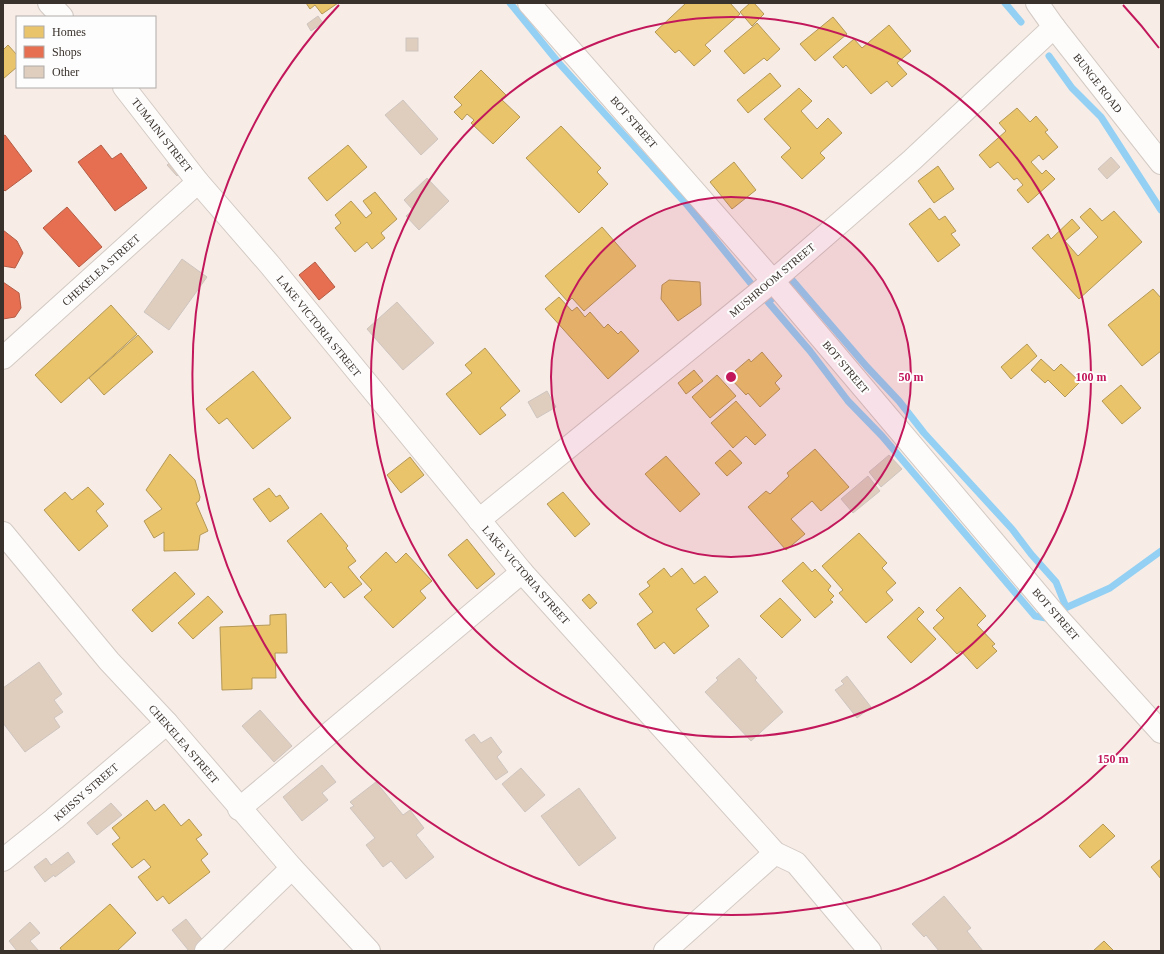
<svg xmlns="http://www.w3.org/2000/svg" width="1164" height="954" font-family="'Times New Roman',serif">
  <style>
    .homes { fill: #e9c46a; stroke: #b49857 }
    .shops { fill: #e76f51; stroke: #b35c46 }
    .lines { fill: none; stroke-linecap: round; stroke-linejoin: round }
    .stream { stroke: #94d0f3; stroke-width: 7 }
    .building { fill: #dfcdbe; stroke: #cec5c0 }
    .minor-casing { stroke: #d3cac4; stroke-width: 24 }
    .minor { stroke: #fefcfb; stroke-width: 22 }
    .ring { fill: none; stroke: #c2185b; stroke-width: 2 }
    .labels { text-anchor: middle; stroke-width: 4; stroke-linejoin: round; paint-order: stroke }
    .street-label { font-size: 11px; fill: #39312b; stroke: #fdfdfd }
    .centre { fill: #c2185b; stroke: #fdfdfd; stroke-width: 2 }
    .ring-label { font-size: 12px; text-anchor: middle; font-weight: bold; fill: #c2185b; stroke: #fdfdfd; stroke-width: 4; stroke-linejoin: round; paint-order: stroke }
  </style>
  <rect width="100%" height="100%" fill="#f7ede6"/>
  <g class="homes">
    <polygon points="306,3 338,3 322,14 315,5 310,9"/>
    <polygon points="686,3 730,3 740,14 705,45 711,51 694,66 679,50 675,53 655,32"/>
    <polygon points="750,3 754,3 764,14 752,26 740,12"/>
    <polygon points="833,17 847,34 815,61 800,44"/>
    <polygon points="757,23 780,49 767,61 764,58 744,74 724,51"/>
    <polygon points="889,25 911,51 897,63 907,74 892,87 887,81 871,94 846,65 843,68 833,57 854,39 862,48"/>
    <polygon points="8,45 17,55 17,67 3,79 3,50"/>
    <polygon points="481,70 506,95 501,99 520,117 493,144 471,123 474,120 467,114 462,120 454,112 462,105 454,97"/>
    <polygon points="770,73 781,86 748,113 737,100"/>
    <polygon points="799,88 812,101 801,111 817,129 828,118 842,133 820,153 825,158 802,179 781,157 791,148 764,119"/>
    <polygon points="1017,108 1030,122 1036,116 1048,130 1045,132 1058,147 1043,160 1039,155 1031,162 1042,174 1046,170 1055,179 1028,203 1017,190 1023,185 1017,178 1014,180 998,162 990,168 979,155 1006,131 999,123"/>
    <polygon points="561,126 601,168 597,172 608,184 579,213 526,158"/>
    <polygon points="348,145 367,167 327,201 308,178"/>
    <polygon points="734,162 756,190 732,209 710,182"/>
    <polygon points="938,166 954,189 934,203 918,181"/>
    <polygon points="375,192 397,219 381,233 385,238 372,249 367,242 355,252 335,228 341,223 335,215 351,201 366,218 372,213 363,201"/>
    <polygon points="930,208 939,220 945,216 956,231 951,234 960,245 938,262 909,224"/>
    <polygon points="1090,208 1102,221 1114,211 1142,242 1079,299 1032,248 1048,234 1051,239 1072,219 1080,228 1065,241 1078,256 1098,237 1080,217"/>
    <polygon points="602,227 636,266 584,311 572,298 568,302 545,276"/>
    <polygon points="669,280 700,282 701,305 678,321 661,299 662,285"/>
    <polygon points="1153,289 1161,298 1161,351 1142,366 1108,325"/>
    <polygon points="559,297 572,311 577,307 585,317 590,312 604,328 608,324 618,334 621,331 639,351 608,379 545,309"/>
    <polygon points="111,305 137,334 61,403 35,375"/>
    <polygon points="138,335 153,352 104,395 89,378"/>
    <polygon points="1027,344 1037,356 1011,379 1001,367"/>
    <polygon points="485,348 520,391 500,408 506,415 480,435 446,394 472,373 465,365"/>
    <polygon points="762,352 782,376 775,383 780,389 760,407 748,393 746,395 731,379 737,374 735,371 749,359 751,362"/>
    <polygon points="1041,359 1054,371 1061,364 1080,382 1065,397 1048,380 1045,383 1031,370"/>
    <polygon points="694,370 703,381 686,394 678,383"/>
    <polygon points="253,371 291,418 253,449 227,418 219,424 206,409"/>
    <polygon points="717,375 736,396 710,418 692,397"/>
    <polygon points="1121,385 1141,408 1122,424 1102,401"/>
    <polygon points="736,401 766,435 755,445 746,436 733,448 711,423"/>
    <polygon points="815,449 849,487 821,511 812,501 791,519 805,534 786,550 748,507 766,491 770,494 789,476 787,473"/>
    <polygon points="730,450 742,463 727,476 715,463"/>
    <polygon points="170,454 195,480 200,497 199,501 196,503 208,531 200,535 198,550 164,551 164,532 154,538 144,521 162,509 146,490"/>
    <polygon points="666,456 700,494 680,512 645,474"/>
    <polygon points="410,457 424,475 401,493 387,475"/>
    <polygon points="88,487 104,504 96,511 108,526 79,551 44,510 65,492 72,500"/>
    <polygon points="269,488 276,497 280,495 289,508 270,522 253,499"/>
    <polygon points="563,492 590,524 575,537 547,504"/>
    <polygon points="321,513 348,546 346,548 356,561 348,567 362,584 344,598 331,582 325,588 287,541"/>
    <polygon points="859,533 887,563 882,568 896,583 886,592 893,600 866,623 839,593 843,590 822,566"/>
    <polygon points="467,539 495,574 477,589 448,555"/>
    <polygon points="386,552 396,563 406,553 432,581 420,591 426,598 393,628 364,597 372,590 360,577"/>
    <polygon points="803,562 812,572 815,569 831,586 828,590 834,596 830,600 833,602 815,618 782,581"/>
    <polygon points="664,568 671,577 682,568 694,584 705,576 718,592 696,609 709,626 674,654 664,642 655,649 637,624 653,612 639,594 650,586 647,582"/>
    <polygon points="175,572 195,594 152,632 132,610"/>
    <polygon points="960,587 986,616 977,625 995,644 992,646 997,651 977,669 961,651 957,654 933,628 944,618 936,610"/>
    <polygon points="589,594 597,603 590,609 582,600"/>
    <polygon points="208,596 223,612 193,639 178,623"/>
    <polygon points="780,598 801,620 782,638 760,616"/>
    <polygon points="919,607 924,612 917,619 936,639 911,663 887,637"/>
    <polygon points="286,614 287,653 275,653 276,678 252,678 252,689 222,690 220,627 270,625 270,615"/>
    <polygon points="147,800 155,811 164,804 181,826 189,819 202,835 196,839 208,854 201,860 210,872 169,904 163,896 157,901 138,877 151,867 144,859 132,868 112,844 120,838 112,828"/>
    <polygon points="1103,824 1115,836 1090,858 1079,846"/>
    <polygon points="1161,859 1161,879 1151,867"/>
    <polygon points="110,904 136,933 117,951 62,951 60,948"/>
    <polygon points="1104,941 1114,951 1093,951"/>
  </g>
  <g class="shops">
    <polygon points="5,135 32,171 5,191 3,189 3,136"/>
    <polygon points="101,145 112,159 121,153 147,188 115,211 78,162"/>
    <polygon points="67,207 102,247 79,267 43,228"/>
    <polygon points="3,230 17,241 23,253 15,268 3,266"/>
    <polygon points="315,262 335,287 319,300 299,275"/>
    <polygon points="3,282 19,293 21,308 15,317 3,319"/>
  </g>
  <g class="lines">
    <g class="stream">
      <polyline points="510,3 558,62 688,206 753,286"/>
      <polyline points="1005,3 1021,22"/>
      <polyline points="1049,56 1072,88 1101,117 1161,210"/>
      <polyline points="1063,609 1110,588 1161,551"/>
      <polyline points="1046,618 1035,616 882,436 848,401 810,351 768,302 793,281 867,367 899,401 924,433 1012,529 1031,554 1056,582 1066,607"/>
    </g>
  </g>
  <g class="building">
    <polygon points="318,16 323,23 311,31 307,24"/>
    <rect x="406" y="38" width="12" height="13"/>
    <polygon points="403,100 438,139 421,155 385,115"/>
    <polygon points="1111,157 1120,167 1107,179 1098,169"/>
    <polygon points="174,159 183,170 177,176 167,165"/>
    <polygon points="427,178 449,201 419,230 406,216 413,210 404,200"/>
    <polygon points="182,259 207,277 169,330 144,312"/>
    <polygon points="397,302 434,343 403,370 367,329"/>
    <polygon points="547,391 556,407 537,418 528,402"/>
    <polygon points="889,455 902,469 881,487 869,472"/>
    <polygon points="868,476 880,491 853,513 841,499"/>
    <polygon points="739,658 757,678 755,680 783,712 751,741 705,692 718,680 716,678"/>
    <polygon points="39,662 62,694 54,700 63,712 54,718 60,727 25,752 3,723 3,688"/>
    <polygon points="847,676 871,707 857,718 835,690 844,684 841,681"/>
    <polygon points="260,710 292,746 274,762 242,726"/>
    <polygon points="474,734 481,743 491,737 502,752 497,757 508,772 496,780 465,740"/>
    <polygon points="322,765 336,782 322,793 328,800 302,821 283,797"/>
    <polygon points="521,768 545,795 525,812 502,784"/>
    <polygon points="376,782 403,815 410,810 424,828 416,835 434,857 406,879 391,861 383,867 366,845 375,838 350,808 354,806 350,802"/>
    <polygon points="579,788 616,838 579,866 541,816"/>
    <polygon points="111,803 122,815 97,835 87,823"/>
    <polygon points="68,852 75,862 55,877 54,875 45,882 34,867 46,858 51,865"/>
    <polygon points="944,896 971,928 967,931 983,951 939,951 926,935 924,937 912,924"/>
    <polygon points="186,919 208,947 203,951 189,951 172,930"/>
    <polygon points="30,922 40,933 30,941 39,951 17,951 9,941"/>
  </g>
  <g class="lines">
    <g class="minor-casing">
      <g id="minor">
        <polyline points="49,3 62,17"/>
        <polyline points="529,3 773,281 1058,618 1161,732"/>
        <polyline points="1037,3 1054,27 1161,163"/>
        <polyline points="124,87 198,182 270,265 522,572 775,853 796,863 870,951"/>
        <polyline points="3,358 198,182"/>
        <polyline points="479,520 773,281 912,160 1054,27"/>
        <polyline points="3,533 109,661 167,723 292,868 369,951"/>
        <polyline points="239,809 522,572"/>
        <polyline points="3,860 54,819 167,723"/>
        <polyline points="206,951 292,868"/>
        <polyline points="665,951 775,853"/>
      </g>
    </g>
    <use href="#minor" class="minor"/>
  </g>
  <circle cx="731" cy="377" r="180" fill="#c2185b" fill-opacity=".12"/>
  <g class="ring">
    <circle cx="731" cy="377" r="180"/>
    <circle cx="731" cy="377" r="360"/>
    <path d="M1159 706A540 540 0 1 1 339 5M1123 5A540 540 0 0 1 1159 48"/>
  </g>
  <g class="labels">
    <g class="street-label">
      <text transform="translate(1098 83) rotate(52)" y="4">BUNGE ROAD</text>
      <text transform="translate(634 122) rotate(49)" y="4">BOT STREET</text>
      <text transform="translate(162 135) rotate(52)" y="4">TUMAINI STREET</text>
      <text transform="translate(101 270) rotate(-42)" y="4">CHEKELEA STREET</text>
      <text transform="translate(772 280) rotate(-40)" y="4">MUSHROOM STREET</text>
      <text transform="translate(319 326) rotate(51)" y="4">LAKE VICTORIA STREET</text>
      <text transform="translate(846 367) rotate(50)" y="4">BOT STREET</text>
      <text transform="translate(526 575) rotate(49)" y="4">LAKE VICTORIA STREET</text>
      <text transform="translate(1056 614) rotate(49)" y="4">BOT STREET</text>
      <text transform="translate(184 744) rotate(49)" y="4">CHEKELEA STREET</text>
      <text transform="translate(86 792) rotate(-41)" y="4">KEISSY STREET</text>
    </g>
  </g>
  <circle cx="731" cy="377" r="6" class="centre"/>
  <g class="ring-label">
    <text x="911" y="381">50 m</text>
    <text x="1091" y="381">100 m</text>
    <text x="1113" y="763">150 m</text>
  </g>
  <rect width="1164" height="954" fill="none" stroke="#39312b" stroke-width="8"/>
  <rect x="16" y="16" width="140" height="72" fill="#fdfdfd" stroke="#afaba9"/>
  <rect x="24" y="26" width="20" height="12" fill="#e9c46a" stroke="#afaba9"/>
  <text x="52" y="36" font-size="12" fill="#39312b">Homes</text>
  <rect x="24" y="46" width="20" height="12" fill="#e76f51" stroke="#afaba9"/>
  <text x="52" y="56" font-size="12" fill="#39312b">Shops</text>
  <rect x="24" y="66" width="20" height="12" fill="#dfcdbe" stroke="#afaba9"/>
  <text x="52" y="76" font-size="12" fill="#39312b">Other</text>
</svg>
